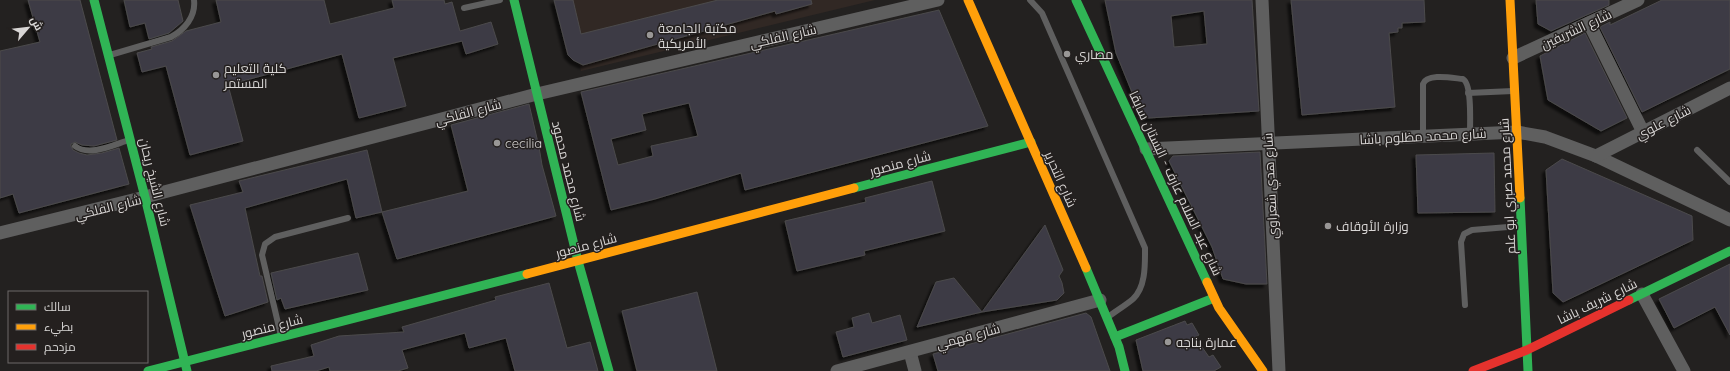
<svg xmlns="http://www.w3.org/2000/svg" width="1730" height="371" font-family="Quicksand,Cairo,sans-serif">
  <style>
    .built { fill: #312824 }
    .building { fill: #3e3b45; stroke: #4b4a4b; fill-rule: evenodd; filter: url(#shadow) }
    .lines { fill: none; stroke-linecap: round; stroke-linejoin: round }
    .lane { stroke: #5f5f5f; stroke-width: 6 }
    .street { stroke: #5f5f5f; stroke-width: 13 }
    .fast { stroke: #30b455; stroke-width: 9 }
    .slow { stroke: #ff9f0a; stroke-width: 9 }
    .jam { stroke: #e5322d; stroke-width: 9 }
    .poi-dot { fill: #999796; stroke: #24201f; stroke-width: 1.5 }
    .labels { text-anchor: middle; stroke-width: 3; stroke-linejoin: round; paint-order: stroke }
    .poi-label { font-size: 13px; fill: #d8d6d5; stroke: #24201f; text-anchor: start }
    .street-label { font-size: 13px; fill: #d8d6d5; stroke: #24201f }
  </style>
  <defs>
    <filter id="shadow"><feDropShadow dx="-3.5" dy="3.5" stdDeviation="1" flood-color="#0009"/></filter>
  </defs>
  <rect width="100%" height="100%" fill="#232120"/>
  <polygon class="built" points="564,0 875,0 581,71"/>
  <g class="building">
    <polygon points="28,0 80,0 117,140 94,146 82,145 75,142 71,144 71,146 73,150 79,153 87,155 102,153 119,148 129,184 19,213 13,194 0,198 0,51 40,42"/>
    <polygon points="124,0 178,0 183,21 169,33 149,39 145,23 130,27"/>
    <polygon points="216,0 324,0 330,24 394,8 392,0 444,0 445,4 452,2 460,31 491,22 498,44 466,54 462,41 393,58 406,106 359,118 342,54 228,85 243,141 190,155 166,66 142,72 137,53 152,49 151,47 172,41 186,31 221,22"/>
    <polygon points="554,0 573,0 581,34 718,0 811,0 812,4 776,14 775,11 583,65 573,60 568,55"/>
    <path d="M1105 0H1252L1259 111 1149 118 1144 117 1140 112 1116 53ZM1204 11 1207 44 1174 47 1171 16Z"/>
    <polygon points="1291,0 1424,0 1425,22 1402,23 1402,28 1398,28 1398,32 1389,33 1395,107 1302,115"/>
    <polygon points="1536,0 1609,0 1609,5 1551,31 1538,24"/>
    <polygon points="1662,0 1730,0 1730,69 1642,112 1600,27 1610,22 1610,25"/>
    <path d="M939 10 988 126 745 190 741 173 655 199 611 210 581 92ZM689 103 698 136 651 146 653 156 618 165 611 139 646 130 642 114Z"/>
    <polygon points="1585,33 1627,118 1601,131 1548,100 1540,56"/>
    <polygon points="529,104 539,147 542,165 556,216 397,259 382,212 468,191 451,125"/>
    <polygon points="367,150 382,212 356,218 347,179 245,208 260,276 262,276 268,302 225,316 190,205 243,192 239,181"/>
    <polygon points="1260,152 1267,284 1246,284 1223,279 1212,247 1169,161 1173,156"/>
    <polygon points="1494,153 1495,212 1418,213 1416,155"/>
    <polygon points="1562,159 1692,216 1693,240 1563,302 1553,293 1546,170"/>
    <polygon points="932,181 945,231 864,251 865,255 797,271 785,221 866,202 865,198"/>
    <polygon points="1045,225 1063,270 1059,276 1062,283 1064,293 1057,300 982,312"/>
    <polygon points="358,253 368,290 285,309 281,298 277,300 271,273"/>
    <polygon points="1730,264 1730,335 1715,307 1674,328 1659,299"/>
    <polygon points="954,278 982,312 917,327 936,282"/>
    <polygon points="549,283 567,348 590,342 598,371 515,371 506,338 469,348 465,333 402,350 408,368 398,371 330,371 329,367 316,371 272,371 271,366 314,356 311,345 339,336 404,332 402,327 496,300 495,297"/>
    <polygon points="697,292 717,371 637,371 622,311"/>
    <polygon points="869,313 872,323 900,315 907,340 843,357 836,332 854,327 852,318"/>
    <polygon points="1086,313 1091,317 1110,371 938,371 933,354"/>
    <polygon points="1185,321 1187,325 1192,323 1199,335 1195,337 1209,357 1213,355 1221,367 1214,371 1143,371 1136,340"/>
  </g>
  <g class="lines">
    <g class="lane">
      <path d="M1030 0 1042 13 1145 248C1145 264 1146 287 1133 299 1126 305 1116 311 1108 317"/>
      <polyline points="464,8 500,0"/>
      <path d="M110 55 171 37C184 30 196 17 194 0"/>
      <polyline points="1468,93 1513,91"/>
      <path d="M1423 136V84C1427 73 1452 78 1463 79 1472 84 1470 122 1470 134"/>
      <path d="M75 146C89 157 113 145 129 140"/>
      <polyline points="1697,150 1730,182"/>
      <polyline points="1465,305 1461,242 1464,234 1472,230 1520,226"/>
      <polyline points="281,336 262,255 265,244 275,237 348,218"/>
    </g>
    <g class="street">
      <polyline points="1262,0 1279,371"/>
      <polyline points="1589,23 1643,132"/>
      <polyline points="1513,58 1638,0"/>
      <polyline points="1146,149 1517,132 1545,137 1596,156 1730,220"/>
      <polyline points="1596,156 1730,88"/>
      <polyline points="0,233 145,197 537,94 938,0"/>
      <polyline points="1642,294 1684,371"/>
      <polyline points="910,352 915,371"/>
      <polyline points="837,371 1100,300"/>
    </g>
    <g class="fast">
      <polyline points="94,0 145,197 187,371"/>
      <polyline points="514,0 578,261 609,371"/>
      <polyline points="1076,0 1207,282"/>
      <polyline points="854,188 1031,142"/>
      <polyline points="1520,198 1528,371"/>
      <polyline points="1086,268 1119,347 1125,371"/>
      <polyline points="1629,300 1730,251"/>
      <polyline points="1115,337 1214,298"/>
      <polyline points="148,371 527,274"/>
    </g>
    <g class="slow">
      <polyline points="968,0 1086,268"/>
      <polyline points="1510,0 1520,198"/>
      <polyline points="527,274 854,188"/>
      <polyline points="1207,282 1219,308 1263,371"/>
    </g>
    <polyline class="jam" points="1473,371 1527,350 1629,300"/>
  </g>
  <g class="poi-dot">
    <circle cx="650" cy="35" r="4"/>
    <circle cx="1067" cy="54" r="4"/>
    <circle cx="216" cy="75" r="4"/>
    <circle cx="497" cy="143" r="4"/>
    <circle cx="1328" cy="226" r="4"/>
    <circle cx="1168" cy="342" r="4"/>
  </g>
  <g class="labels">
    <g class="poi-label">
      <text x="658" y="33">مكتبة الجامعة<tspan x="658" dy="15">الأمريكية</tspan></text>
      <text x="1075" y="59">مصاري</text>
      <text x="224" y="73">كلية التعليم<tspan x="224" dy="15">المستمر</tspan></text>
      <text x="505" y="148">cecilia</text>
      <text x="1336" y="231">وزارة الأوقاف</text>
      <text x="1176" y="347">عمارة بناجه</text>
    </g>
    <g class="street-label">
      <text transform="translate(1576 29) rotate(-25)" y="5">شارع الشريفين</text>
      <text transform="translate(783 36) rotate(-13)" y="5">شارع الفلكي</text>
      <text transform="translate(468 112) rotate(-15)" y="5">شارع الفلكي</text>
      <text transform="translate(1663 122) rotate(-27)" y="5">شارع علوي</text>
      <text transform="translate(1423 136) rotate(-3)" y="5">شارع محمد مظلوم باشا</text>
      <text transform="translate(900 163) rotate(-15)" y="5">شارع منصور</text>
      <text transform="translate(569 171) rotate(76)" y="5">شارع محمد محمود</text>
      <text transform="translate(1061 179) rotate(66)" y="5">شارع التحرير</text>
      <text transform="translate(155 182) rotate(76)" y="5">شارع الشيخ ريحان</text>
      <text transform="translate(1176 183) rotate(65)" y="5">شارع عبد السلام عارف - البستان سابقا</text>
      <text transform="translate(1270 186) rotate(-93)" y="5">شارع هدي شعراوي</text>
      <text transform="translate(1507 186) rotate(-93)" y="5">شارع محمد صبري ابو علم</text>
      <text transform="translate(108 207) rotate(-14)" y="5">شارع الفلكي</text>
      <text transform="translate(586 245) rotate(-15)" y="5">شارع منصور</text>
      <text transform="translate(1597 301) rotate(-26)" y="5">شارع شريف باشا</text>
      <text transform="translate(272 326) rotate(-14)" y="5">شارع منصور</text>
      <text transform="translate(968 336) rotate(-15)" y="5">شارع فهمي</text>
    </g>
  </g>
  <rect x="8" y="291" width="140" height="72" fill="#24201f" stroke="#6c6968"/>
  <rect x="16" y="304" width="20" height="6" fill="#30b455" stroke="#6c6968"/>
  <text x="44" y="311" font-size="12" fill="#d8d6d5">سالك</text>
  <rect x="16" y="324" width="20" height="6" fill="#ff9f0a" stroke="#6c6968"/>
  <text x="44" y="331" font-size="12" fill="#d8d6d5">بطيء</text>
  <rect x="16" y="344" width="20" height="6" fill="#e5322d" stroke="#6c6968"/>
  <text x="44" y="351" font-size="12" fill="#d8d6d5">مزدحم</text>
  <g transform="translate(28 28) rotate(62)" stroke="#24201f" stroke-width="3" paint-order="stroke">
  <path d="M0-3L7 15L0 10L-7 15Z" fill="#d8d6d5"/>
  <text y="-6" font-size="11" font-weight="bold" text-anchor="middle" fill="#d8d6d5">ش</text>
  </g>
</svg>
